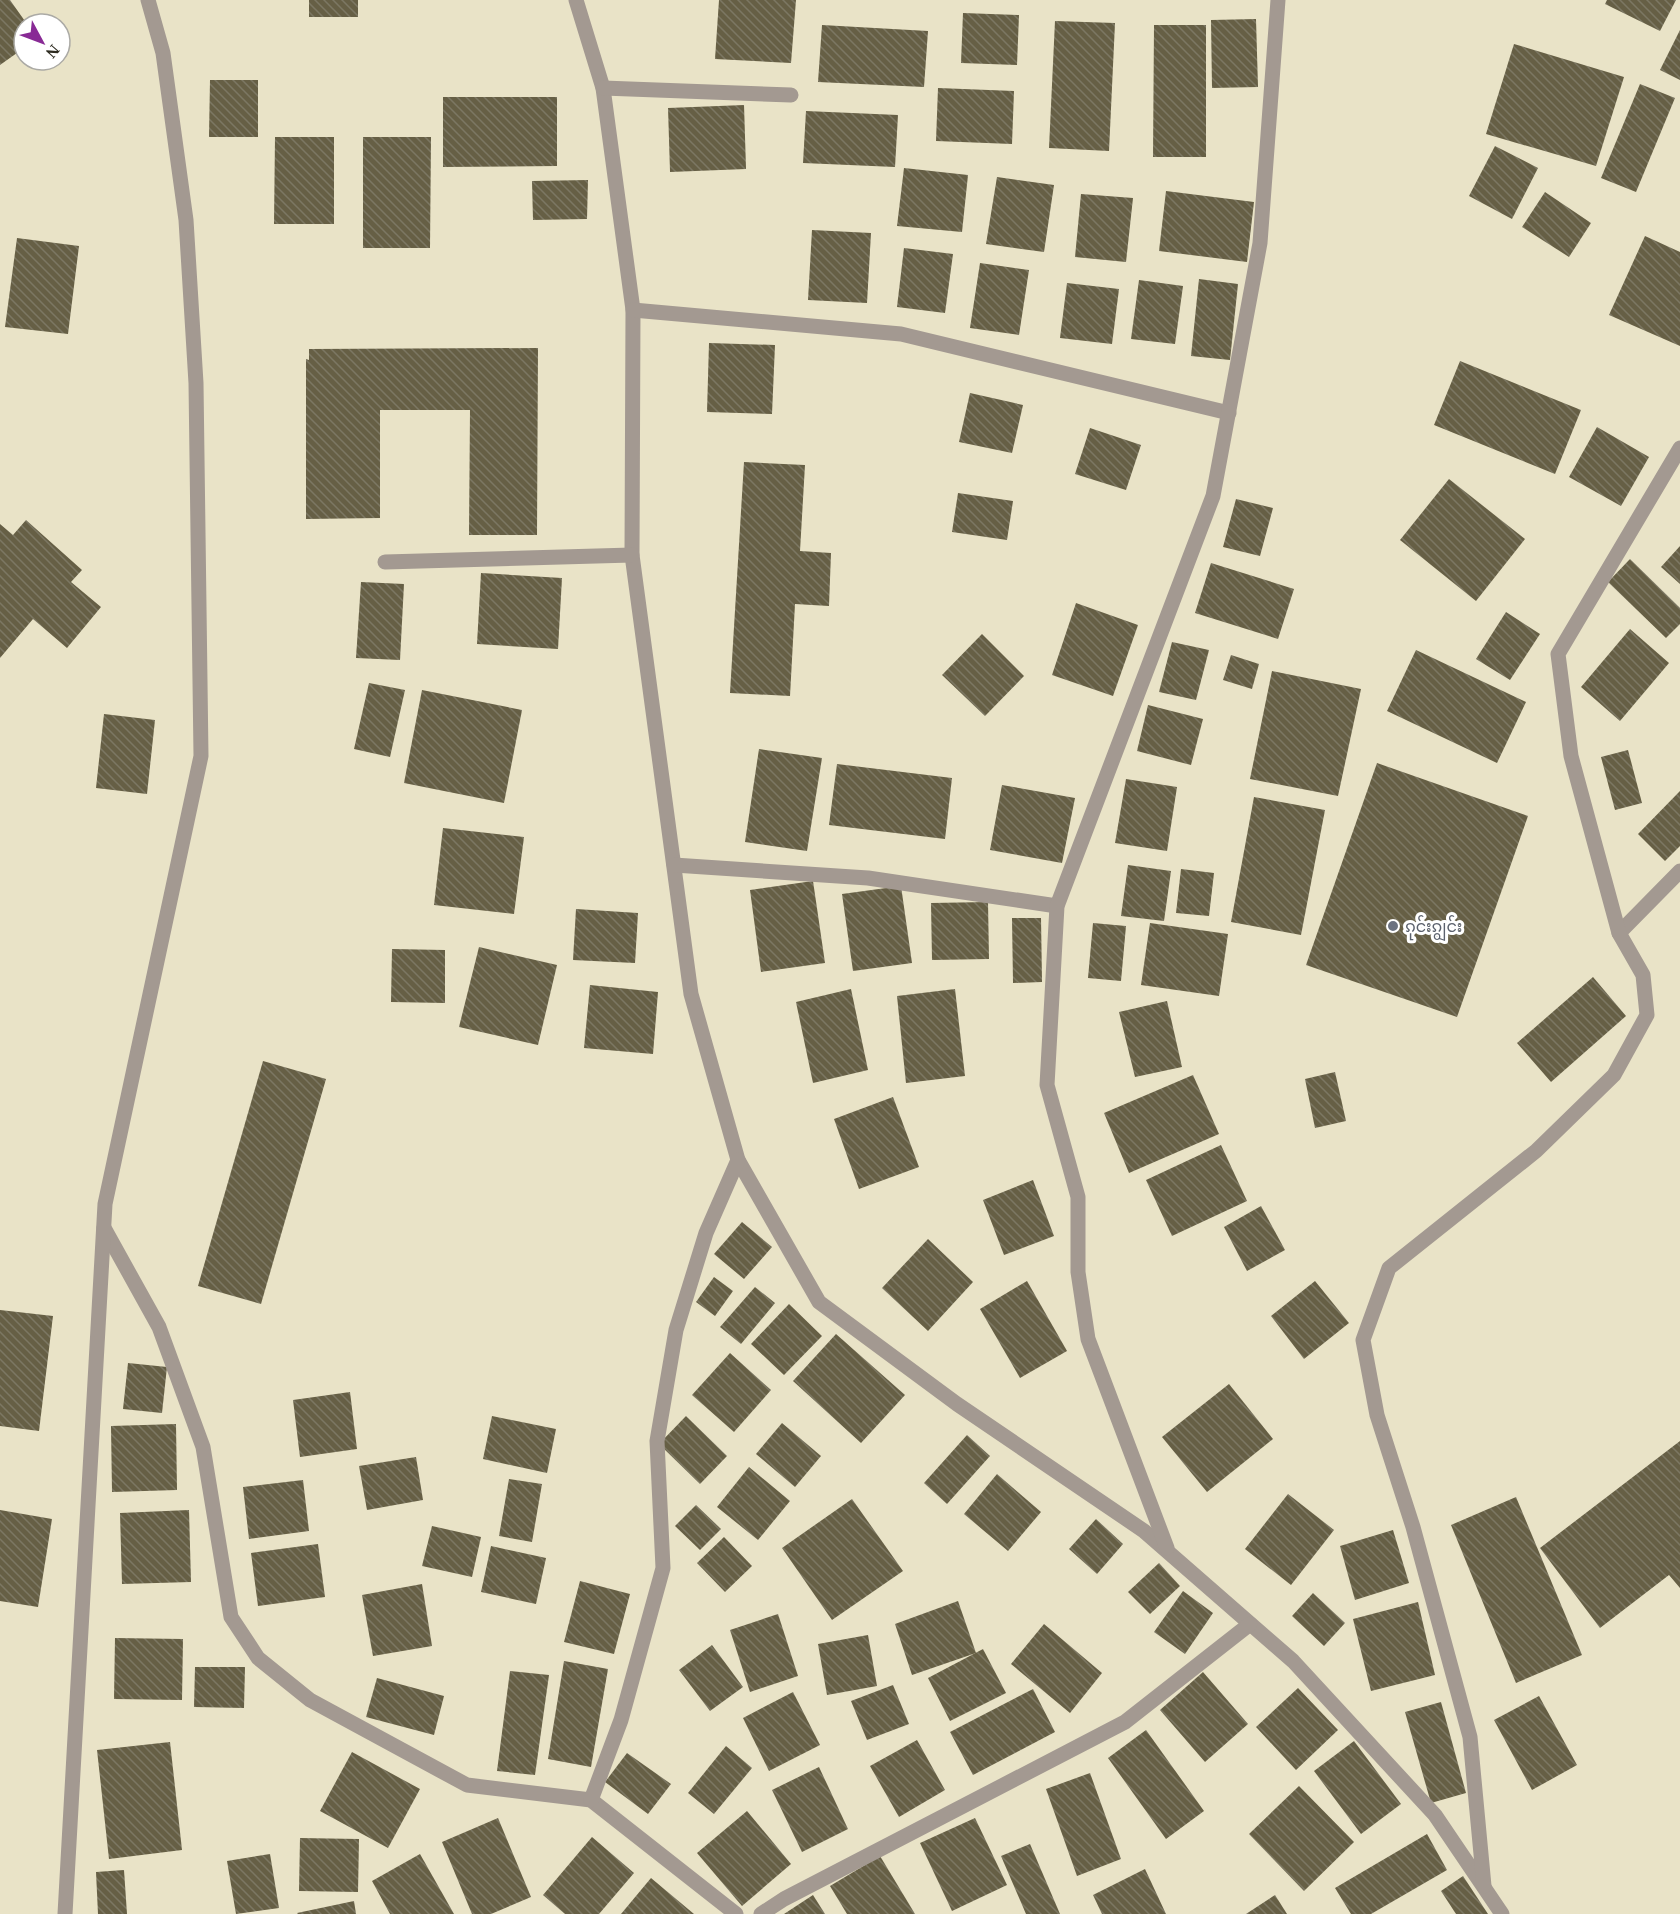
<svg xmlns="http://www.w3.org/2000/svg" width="1680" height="1914" font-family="'Times New Roman','Noto Sans Myanmar',serif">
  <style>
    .building { fill: url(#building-back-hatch) }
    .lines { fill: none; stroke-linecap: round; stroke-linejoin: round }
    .street { stroke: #a39991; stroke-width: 15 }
    .worship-dot { fill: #6b7280; stroke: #fff; stroke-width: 2 }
    .labels { text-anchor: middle; stroke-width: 6; stroke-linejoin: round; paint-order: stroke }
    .worship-label { font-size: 16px; fill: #5b616d; stroke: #fff; text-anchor: start }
  </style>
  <defs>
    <pattern id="building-back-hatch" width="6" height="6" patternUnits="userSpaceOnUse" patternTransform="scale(1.5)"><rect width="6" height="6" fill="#665f45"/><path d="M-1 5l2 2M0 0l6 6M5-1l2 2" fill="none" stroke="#7c7763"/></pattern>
  </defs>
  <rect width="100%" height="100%" fill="#e9e3c7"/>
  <g class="building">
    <polygon points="0,0 10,0 27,24 24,24 24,48 0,65"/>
    <rect x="309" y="0" width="49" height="17"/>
    <polygon points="719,0 796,0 791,63 715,59"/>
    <polygon points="1607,0 1676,0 1660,31 1605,4"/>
    <polygon points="963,13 1019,15 1017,65 961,63"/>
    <polygon points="1256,19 1258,87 1212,88 1211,20"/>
    <polygon points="1055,21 1115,23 1109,151 1049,148"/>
    <polygon points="822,25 928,31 924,87 818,82"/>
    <polygon points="1154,25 1206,25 1206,157 1153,157"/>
    <polygon points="1680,30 1680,80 1660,70"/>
    <polygon points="1514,44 1624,77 1596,166 1486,134"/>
    <polygon points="210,80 258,80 258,137 209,137"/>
    <polygon points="1640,84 1675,98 1636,192 1601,178"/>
    <polygon points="938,88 1014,91 1012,144 936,141"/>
    <polygon points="443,97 557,97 557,166 443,167"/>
    <polygon points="744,105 746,169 670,172 668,108"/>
    <polygon points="806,111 898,115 895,167 803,163"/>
    <polygon points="275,137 334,137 334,224 274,224"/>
    <polygon points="363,137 431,137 430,248 363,248"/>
    <polygon points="1495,146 1538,168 1512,219 1469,196"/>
    <polygon points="904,168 968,175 962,232 897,226"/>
    <polygon points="997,177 1054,185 1044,252 986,244"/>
    <polygon points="588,180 587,219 533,220 532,181"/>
    <polygon points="1166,191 1254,202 1247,262 1159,251"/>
    <polygon points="1545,192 1591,223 1569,257 1522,227"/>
    <polygon points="1081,194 1133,198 1126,262 1075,257"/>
    <polygon points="812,230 871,233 867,303 808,300"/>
    <polygon points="1645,236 1680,252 1680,346 1609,315"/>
    <polygon points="17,238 79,246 68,334 5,327"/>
    <polygon points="904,248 953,254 945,313 897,307"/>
    <polygon points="980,263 1029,270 1019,335 970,328"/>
    <polygon points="1199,279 1238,284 1230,360 1191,356"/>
    <polygon points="1139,280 1183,286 1175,344 1131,339"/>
    <polygon points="1067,283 1119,289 1112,344 1060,338"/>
    <polygon points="709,343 775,345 772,414 707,412"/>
    <polygon points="538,348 537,535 469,535 470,410 380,410 380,518 306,519 306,359 309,360 309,349"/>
    <polygon points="1460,361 1581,410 1555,474 1434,425"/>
    <polygon points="970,393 1023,405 1012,453 959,442"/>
    <polygon points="1597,427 1649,457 1621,506 1569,477"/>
    <polygon points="1090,428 1141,445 1126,490 1075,474"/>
    <polygon points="744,462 805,465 800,551 831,553 829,606 795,604 790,696 730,693"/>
    <polygon points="1449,479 1525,539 1476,601 1400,540"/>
    <polygon points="958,493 1013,501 1007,540 952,532"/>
    <polygon points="1236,499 1273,508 1260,556 1223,547"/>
    <polygon points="26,520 82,570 71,582 101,607 67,648 33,619 0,658 0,524 13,535"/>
    <polygon points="1680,546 1680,584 1661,567"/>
    <polygon points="1630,559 1680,608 1680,624 1666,638 1608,582"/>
    <polygon points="1211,563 1294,589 1278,639 1195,613"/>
    <polygon points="481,573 562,578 558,649 477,644"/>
    <polygon points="361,582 404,584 400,660 356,658"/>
    <polygon points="1076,603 1138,625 1113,696 1052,675"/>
    <polygon points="1506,612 1540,634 1510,680 1476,659"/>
    <polygon points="1630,629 1669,663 1620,721 1581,687"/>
    <polygon points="982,634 1024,676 985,716 942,675"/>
    <polygon points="1172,642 1209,650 1196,700 1159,692"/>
    <polygon points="1416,650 1526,702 1497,763 1387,711"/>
    <polygon points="1231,655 1259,664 1252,689 1223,680"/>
    <polygon points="1272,671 1361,689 1338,796 1250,779"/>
    <polygon points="369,683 405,690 390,757 354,749"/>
    <polygon points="422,690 522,710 504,803 404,783"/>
    <polygon points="1148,705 1203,719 1191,765 1137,751"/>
    <polygon points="104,714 155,720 147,794 96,788"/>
    <polygon points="759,749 822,758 807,851 745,842"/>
    <polygon points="1628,750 1642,803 1615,810 1601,757"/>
    <polygon points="1377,763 1528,816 1457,1017 1306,965"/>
    <polygon points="837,764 952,778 945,839 829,825"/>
    <polygon points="1126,779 1177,787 1167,851 1115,843"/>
    <polygon points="1002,785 1075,798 1062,863 990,850"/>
    <polygon points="1680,791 1680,846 1665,861 1638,834"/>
    <polygon points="1254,797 1325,810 1301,935 1231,922"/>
    <polygon points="443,828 524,837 514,914 434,905"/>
    <polygon points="1128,865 1171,871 1164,921 1121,916"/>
    <polygon points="1181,869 1214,873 1209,916 1176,913"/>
    <polygon points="813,881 825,963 761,972 750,890"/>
    <polygon points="901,886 912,963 853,971 842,894"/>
    <polygon points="988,902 989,959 932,960 931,903"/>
    <polygon points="576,909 638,913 635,963 573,960"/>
    <polygon points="1012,918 1041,918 1042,982 1013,983"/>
    <polygon points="1093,923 1126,926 1121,981 1088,978"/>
    <polygon points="1150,923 1228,934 1219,996 1141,985"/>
    <polygon points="479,947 557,965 538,1045 459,1027"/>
    <polygon points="392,949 445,950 445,1003 391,1002"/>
    <polygon points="1593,977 1626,1016 1551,1082 1517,1043"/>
    <polygon points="590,985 658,992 653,1054 584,1048"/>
    <polygon points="851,989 868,1070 813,1083 796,1002"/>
    <polygon points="955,989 965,1076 906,1083 897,996"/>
    <polygon points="1167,1001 1182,1067 1135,1077 1119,1012"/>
    <polygon points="263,1061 326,1079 261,1304 198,1286"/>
    <polygon points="1335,1072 1346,1121 1315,1128 1305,1079"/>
    <polygon points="1193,1075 1219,1134 1129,1173 1104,1113"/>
    <polygon points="893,1097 919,1167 859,1189 834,1119"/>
    <polygon points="1221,1145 1247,1201 1172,1236 1146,1180"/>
    <polygon points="1033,1180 1054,1236 1004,1255 983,1200"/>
    <polygon points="1261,1206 1285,1250 1247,1271 1224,1227"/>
    <polygon points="742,1222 772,1247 744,1279 714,1254"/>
    <polygon points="928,1239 973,1282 928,1331 882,1288"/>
    <polygon points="714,1277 733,1291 715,1316 696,1302"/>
    <polygon points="1027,1281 1067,1351 1020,1378 980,1309"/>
    <polygon points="1315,1281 1349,1323 1304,1359 1271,1316"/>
    <polygon points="755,1287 775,1303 741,1344 720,1327"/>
    <polygon points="789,1304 822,1336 784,1375 751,1344"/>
    <polygon points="0,1310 53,1316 39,1431 0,1426"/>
    <polygon points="836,1334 905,1395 861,1443 793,1381"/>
    <polygon points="730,1353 771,1390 734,1432 692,1395"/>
    <polygon points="128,1363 167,1367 162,1413 123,1409"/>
    <polygon points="1229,1384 1273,1439 1207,1492 1162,1437"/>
    <polygon points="350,1392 357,1449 300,1457 293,1400"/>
    <polygon points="492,1416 556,1429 547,1473 483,1459"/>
    <polygon points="686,1416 727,1456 700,1484 659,1444"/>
    <polygon points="782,1423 821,1456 795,1487 756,1454"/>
    <polygon points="176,1424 177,1490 112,1492 111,1426"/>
    <polygon points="967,1435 990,1456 947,1504 924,1483"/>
    <polygon points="1680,1441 1680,1588 1669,1575 1600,1628 1540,1548"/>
    <polygon points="416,1457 423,1500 367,1510 359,1466"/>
    <polygon points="749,1467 790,1501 758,1540 717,1507"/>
    <polygon points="997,1474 1041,1512 1008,1551 964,1514"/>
    <polygon points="509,1479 542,1484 532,1542 499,1536"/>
    <polygon points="303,1480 309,1531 249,1539 243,1487"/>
    <polygon points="1288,1494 1334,1530 1291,1585 1245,1549"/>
    <polygon points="1516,1497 1582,1655 1516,1683 1451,1525"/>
    <polygon points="852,1499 903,1571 832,1620 782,1548"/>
    <polygon points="696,1505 721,1529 700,1550 675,1526"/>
    <polygon points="0,1510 52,1519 38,1607 0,1601"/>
    <polygon points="189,1510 191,1582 122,1584 120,1513"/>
    <polygon points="1096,1519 1123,1544 1097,1574 1069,1549"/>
    <polygon points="432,1526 481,1537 472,1577 422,1566"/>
    <polygon points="1393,1530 1409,1583 1355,1600 1340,1546"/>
    <polygon points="724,1537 752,1566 725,1592 697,1563"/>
    <polygon points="318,1544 325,1597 258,1606 251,1553"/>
    <polygon points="491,1546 546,1558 536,1604 481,1592"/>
    <polygon points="1159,1563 1180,1586 1150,1614 1128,1592"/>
    <polygon points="580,1581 630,1594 614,1654 564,1642"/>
    <polygon points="422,1584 432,1646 373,1656 362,1595"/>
    <polygon points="1183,1591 1213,1613 1185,1654 1154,1632"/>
    <polygon points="1313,1593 1345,1623 1324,1646 1292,1616"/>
    <polygon points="958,1601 976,1653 912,1675 895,1624"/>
    <polygon points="1418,1602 1435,1675 1371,1691 1353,1619"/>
    <polygon points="778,1614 798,1676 750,1692 730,1630"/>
    <polygon points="1044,1624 1102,1673 1070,1713 1011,1664"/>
    <polygon points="868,1635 877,1686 827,1695 818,1644"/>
    <polygon points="115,1638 183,1639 182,1700 114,1699"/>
    <polygon points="712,1645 743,1687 710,1711 679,1670"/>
    <polygon points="983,1649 1006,1693 950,1721 928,1678"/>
    <polygon points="564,1661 608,1669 591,1767 548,1759"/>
    <polygon points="195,1667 245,1667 244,1708 194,1707"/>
    <polygon points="510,1671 549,1675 535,1775 497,1771"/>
    <polygon points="1203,1672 1248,1724 1205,1762 1160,1710"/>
    <polygon points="377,1678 444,1696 434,1735 366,1717"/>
    <polygon points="893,1685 909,1724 867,1740 851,1701"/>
    <polygon points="1298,1688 1338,1730 1296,1770 1256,1727"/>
    <polygon points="1033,1689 1055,1732 973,1775 950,1732"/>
    <polygon points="793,1692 820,1745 769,1771 743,1718"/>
    <polygon points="1539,1696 1577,1765 1532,1790 1494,1720"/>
    <polygon points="1441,1702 1466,1793 1431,1803 1405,1712"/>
    <polygon points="1146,1730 1204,1811 1166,1839 1108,1758"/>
    <polygon points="917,1740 945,1790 899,1817 870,1766"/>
    <polygon points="1354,1741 1401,1804 1361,1834 1314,1771"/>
    <polygon points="170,1742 182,1850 109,1859 97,1750"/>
    <polygon points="726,1746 752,1768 714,1814 688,1793"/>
    <polygon points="352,1752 420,1789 388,1848 320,1811"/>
    <polygon points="627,1753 671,1784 648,1814 605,1782"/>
    <polygon points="819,1767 848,1829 802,1852 772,1790"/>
    <polygon points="1090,1773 1121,1859 1077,1876 1046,1789"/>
    <polygon points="1299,1786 1354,1842 1304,1891 1249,1834"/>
    <polygon points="747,1811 791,1864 742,1906 697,1853"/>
    <polygon points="498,1818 531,1897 491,1914 472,1914 442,1842"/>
    <polygon points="975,1818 1007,1885 952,1911 920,1843"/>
    <polygon points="1427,1834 1447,1870 1371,1914 1351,1914 1335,1888"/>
    <polygon points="592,1837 634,1873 599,1914 565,1914 543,1895"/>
    <polygon points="300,1838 359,1839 358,1892 299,1891"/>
    <polygon points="1030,1844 1060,1914 1026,1914 1001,1856"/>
    <polygon points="270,1854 279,1908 236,1914 227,1861"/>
    <polygon points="420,1854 454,1914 390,1914 372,1881"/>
    <polygon points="880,1856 915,1914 847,1914 830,1886"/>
    <polygon points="1145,1869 1166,1914 1102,1914 1093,1895"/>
    <polygon points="124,1870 127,1914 98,1914 96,1872"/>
    <polygon points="1463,1876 1488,1914 1456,1914 1441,1891"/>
    <polygon points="651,1878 694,1914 621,1914"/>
    <polygon points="813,1895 825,1914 784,1914"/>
    <polygon points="1275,1895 1287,1914 1246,1914"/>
    <polygon points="354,1901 356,1914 298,1914 297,1913"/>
  </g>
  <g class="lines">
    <g class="street">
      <polyline points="576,0 603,88 633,310 632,555 691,994 738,1160 819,1302 957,1404 1144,1531 1293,1661 1435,1815 1502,1914"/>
      <polyline points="603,88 791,95"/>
      <polyline points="633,310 901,334 1229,413"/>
      <polyline points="385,562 632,555"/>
      <polyline points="674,865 868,878 1057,906"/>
      <polyline points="1619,933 1680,871"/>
      <polyline points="104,1228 159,1327 203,1447 231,1617 258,1658 310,1700 467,1785 591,1800 736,1914"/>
      <polyline points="1167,1548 1088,1339 1078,1272 1078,1197 1047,1085 1057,906 1213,496 1260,243 1278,0"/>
      <polyline points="591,1800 621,1720 663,1568 657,1441 676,1330 706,1233 738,1160"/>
      <polyline points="1484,1886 1470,1737 1413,1527 1377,1415 1363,1340 1389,1268 1536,1151 1614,1075 1647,1015 1643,975 1619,933 1571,756 1558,654 1680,448"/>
      <polyline points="65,1914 105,1204 201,756 196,383 186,220 163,53 148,0"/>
      <polyline points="761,1914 784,1899 1125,1722 1250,1624"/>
    </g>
  </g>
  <circle class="worship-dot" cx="1393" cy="926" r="6"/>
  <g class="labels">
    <g class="worship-label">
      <text x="1405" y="932">ၵုင်းၵျွင်း</text>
    </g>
  </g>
  <g transform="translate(42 42) rotate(131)"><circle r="28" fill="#ffffff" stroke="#abaaa5" stroke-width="1.5"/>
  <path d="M0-4.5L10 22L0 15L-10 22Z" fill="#882a95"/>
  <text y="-9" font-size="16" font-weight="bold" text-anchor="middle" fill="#2c2a1f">N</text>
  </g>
</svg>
